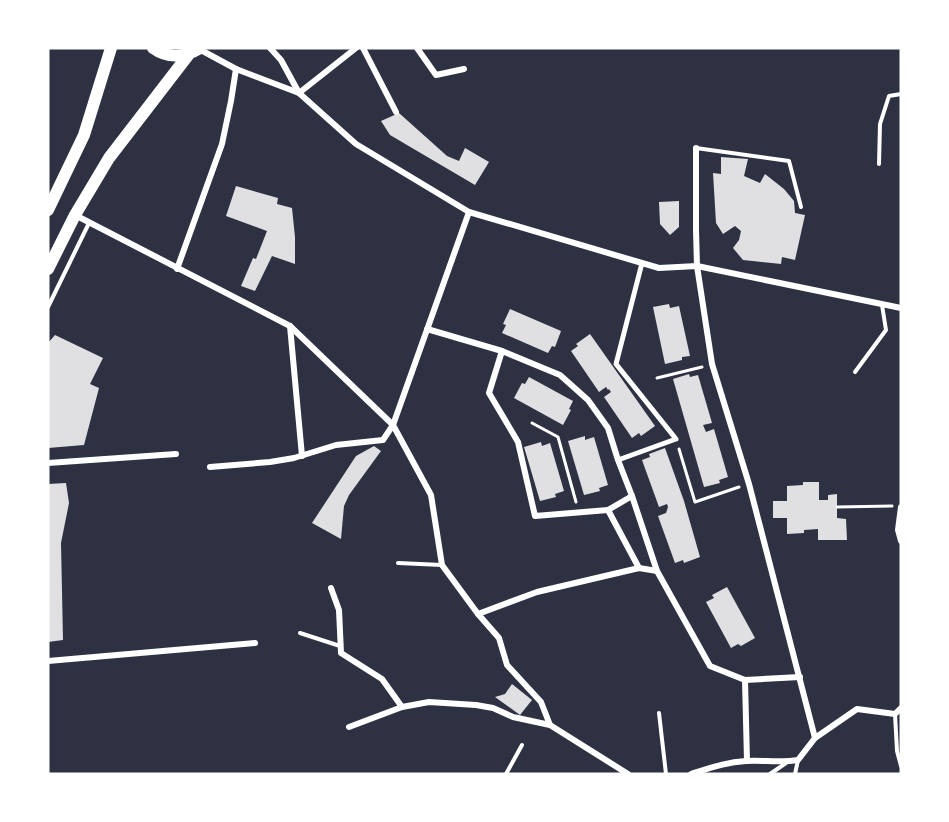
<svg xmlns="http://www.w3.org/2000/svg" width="949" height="822" font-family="'Source Sans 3',sans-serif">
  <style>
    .building { fill: #e0e0e3 }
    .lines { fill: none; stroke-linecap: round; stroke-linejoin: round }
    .path { stroke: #fff; stroke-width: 3 }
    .service { stroke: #fff; stroke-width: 4 }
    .pedestrian { stroke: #fff; stroke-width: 5 }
    .minor { stroke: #fff; stroke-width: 6 }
    .trunk { stroke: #fff; stroke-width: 12 }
  </style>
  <rect width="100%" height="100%" fill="#2d3142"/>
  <g class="building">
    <polygon points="399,113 447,156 459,161 465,148 489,162 475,185 390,135 381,121"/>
    <polygon points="721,157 748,159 744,176 760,183 765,174 784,189 794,201 795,213 805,215 795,260 782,257 781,264 743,260 733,248 739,240 741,231 735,226 723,234 716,223 713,173 721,174"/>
    <polygon points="236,186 278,198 277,204 292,208 295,237 295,264 272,256 255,291 241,286 253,258 256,259 267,231 226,216"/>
    <polygon points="679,201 679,227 670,235 660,224 659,202"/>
    <polygon points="669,304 670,308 679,306 690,356 682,357 682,360 665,364 653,307"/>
    <polygon points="510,309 561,331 555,347 552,346 548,353 502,333 506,325 503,324"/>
    <polygon points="590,334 655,426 641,436 639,433 632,438 604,397 611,392 609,389 608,390 606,387 599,392 571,351 578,346 576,344"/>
    <polygon points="55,335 103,358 90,384 99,388 84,445 48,448 48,343"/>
    <polygon points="689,374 690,377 698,375 712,423 703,425 706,432 714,429 728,477 719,480 720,483 704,487 673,379"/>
    <polygon points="529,377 573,401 569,409 571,410 563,425 514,398 522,383 525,384"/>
    <polygon points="585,436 585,440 594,437 608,485 599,488 600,491 584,495 568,441"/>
    <polygon points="541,442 542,446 550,443 564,491 555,494 556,497 540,501 524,447"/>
    <polygon points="374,446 381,451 349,495 344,506 341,539 312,523 356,456"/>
    <polygon points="665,448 684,501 700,557 684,563 683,560 675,563 658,516 666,513 668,507 667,504 659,507 642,460 650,457 649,454"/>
    <polygon points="803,482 819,482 819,500 828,500 828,495 837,494 837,518 846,519 847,540 818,540 818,529 804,530 804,533 787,534 787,518 773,518 773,501 787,501 787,486 803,485"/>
    <polygon points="66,483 69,503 61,543 63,640 48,642 48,484"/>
    <polygon points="727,587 755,638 741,646 738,644 731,648 706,602 714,598 712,595"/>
    <polygon points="512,684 532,700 520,715 495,697 505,694"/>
  </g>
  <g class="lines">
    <g class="path">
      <polyline points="657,378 702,367"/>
      <polyline points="532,423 558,437 576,502"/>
      <polyline points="679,449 695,502 739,487"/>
      <polyline points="837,507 892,506"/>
    </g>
    <g class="service">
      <polyline points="696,148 789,161 801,207"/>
      <polyline points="879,164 880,124 889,96 901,94"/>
      <polyline points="48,307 89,223"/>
      <polyline points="855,372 886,330 882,305"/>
      <polyline points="398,563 442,565"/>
      <polyline points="300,633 340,646"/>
      <polyline points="659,713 666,774"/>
      <polyline points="895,714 897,751 901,766"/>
      <polyline points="506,774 522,745"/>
      <polyline points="770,774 786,763"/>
      <polyline points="795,774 798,760"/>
    </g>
    <polyline class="pedestrian" points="618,460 676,439 616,364 642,263"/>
    <g class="minor">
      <polyline points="270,48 281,60 299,93 356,144 469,212 659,268 697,266 901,308"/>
      <polyline points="363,48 396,112"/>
      <polyline points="417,48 436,75 464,69"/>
      <polyline points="199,49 236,69 299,93"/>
      <polyline points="299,93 356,48"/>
      <polyline points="696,148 696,230 697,266 712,364 749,484 815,738"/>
      <polyline points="75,215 290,326 393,425 431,495 442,565 478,614 499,638 507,665 541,702 550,725 628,774"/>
      <polyline points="177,269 222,144 231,101 236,69"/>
      <polyline points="290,326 302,456"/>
      <polyline points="427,329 502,351 560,375 588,400 608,428 618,460 632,496 657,571 710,666 745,680 800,677"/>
      <polyline points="502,351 489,393 518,442 535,516 608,510 632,496"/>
      <polyline points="48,463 176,454"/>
      <polyline points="210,467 270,462 294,458 336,445 383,440 393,425 469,212"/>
      <polyline points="901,507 898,530 901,541"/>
      <polyline points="608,510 639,568"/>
      <polyline points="331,588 339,610 341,653 382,679 402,707"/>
      <polyline points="478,614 537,592 639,568 657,571"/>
      <polyline points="48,661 255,643"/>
      <polyline points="745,680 747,761"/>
      <polyline points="349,727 402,707 429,702 476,705 493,708 513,717 550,725"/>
      <path d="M691 774C710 768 727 762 746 761 764 760 781 763 798 760L815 738 857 709 895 714 901 708"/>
    </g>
    <g class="trunk">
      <path d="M153 48C168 59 185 57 200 48"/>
      <polyline points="48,210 84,135 111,48"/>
      <polyline points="48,269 75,215 109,158 189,54"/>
    </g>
  </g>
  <rect width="949" height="822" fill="none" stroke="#ffffff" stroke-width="99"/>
</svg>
